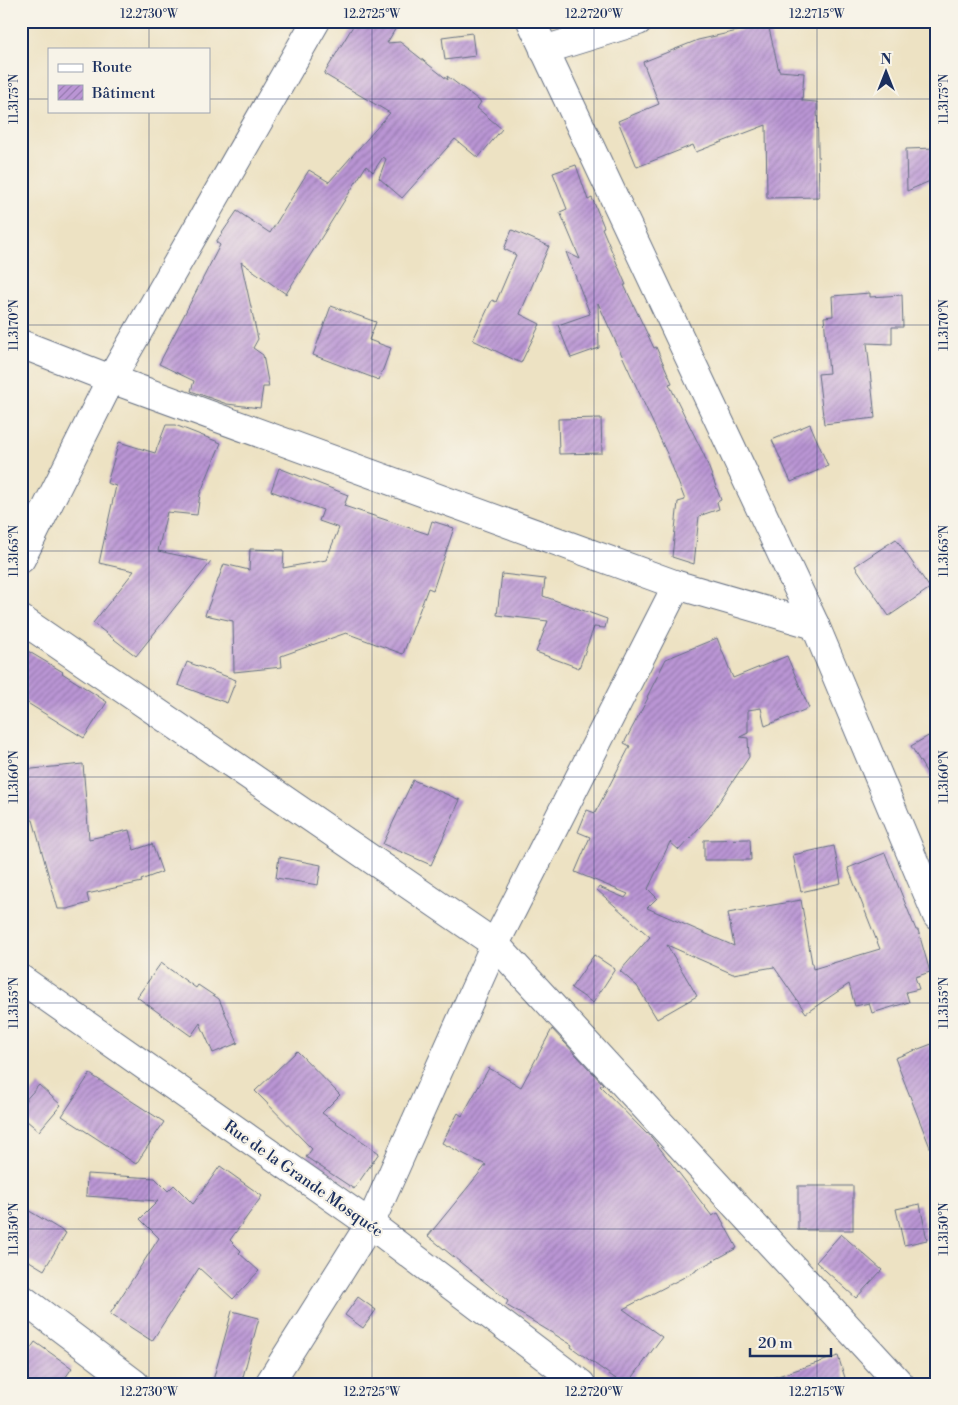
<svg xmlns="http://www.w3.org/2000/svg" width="958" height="1405" font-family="'Libre Bodoni',serif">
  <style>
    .building { fill: url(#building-hatch) }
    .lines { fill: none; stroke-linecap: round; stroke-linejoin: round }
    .minor-casing { stroke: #646e81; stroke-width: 30 }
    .minor { stroke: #fff; stroke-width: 28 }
    .ticks { fill: none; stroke: #1b2f5e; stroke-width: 1; stroke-opacity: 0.45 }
    .labels { text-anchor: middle; stroke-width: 4.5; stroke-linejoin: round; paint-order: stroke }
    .street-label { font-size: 16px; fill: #1b2f5e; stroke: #f7f3e8 }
    .neatline { fill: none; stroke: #1b2f5e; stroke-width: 2 }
    .ticks-label { font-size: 12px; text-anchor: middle; fill: #1b2f5e }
  </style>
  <defs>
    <pattern id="building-hatch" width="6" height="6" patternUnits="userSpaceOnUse" patternTransform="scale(1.25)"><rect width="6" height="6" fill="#ba95d4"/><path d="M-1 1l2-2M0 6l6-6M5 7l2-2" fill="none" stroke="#967aaf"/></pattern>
  </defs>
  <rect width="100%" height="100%" fill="#f7f3e8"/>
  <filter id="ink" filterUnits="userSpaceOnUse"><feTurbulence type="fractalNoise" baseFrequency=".02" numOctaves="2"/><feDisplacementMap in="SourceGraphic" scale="10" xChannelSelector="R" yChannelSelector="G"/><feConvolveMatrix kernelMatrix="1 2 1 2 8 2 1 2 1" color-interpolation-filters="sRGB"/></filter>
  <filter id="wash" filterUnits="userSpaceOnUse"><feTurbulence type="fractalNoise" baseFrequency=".0096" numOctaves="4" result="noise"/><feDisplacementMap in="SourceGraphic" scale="20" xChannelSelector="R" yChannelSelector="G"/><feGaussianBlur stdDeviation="1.12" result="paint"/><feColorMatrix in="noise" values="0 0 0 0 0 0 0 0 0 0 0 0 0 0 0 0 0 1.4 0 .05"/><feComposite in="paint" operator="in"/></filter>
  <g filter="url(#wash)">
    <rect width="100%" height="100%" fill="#ede2c3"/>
    <g id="blocks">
      <g class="building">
        <polygon points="356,21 400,21 387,43 400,42 448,80 447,76 481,102 477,108 502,129 478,158 455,139 402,198 379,178 386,159 383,157 373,172 366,166 286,294 241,262 258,339 253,348 263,355 269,387 263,387 260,408 227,404 191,391 194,381 159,364 220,245 216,242 237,211 270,233 309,170 329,182 390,113 324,74"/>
        <polygon points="768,24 779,71 804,73 802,101 817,102 819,197 767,198 766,125 696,152 693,145 637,167 618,121 659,104 643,62 698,40"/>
        <polygon points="472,33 475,56 445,60 442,37"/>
        <polygon points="936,148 937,178 907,191 906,149"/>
        <polygon points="576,165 588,200 592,198 604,227 602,228 626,285 624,285 654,348 656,347 672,383 669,384 704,455 721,500 717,502 719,509 699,516 694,564 672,557 678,502 685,500 669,458 598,303 599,348 571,358 558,325 590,314 566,252 580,259 560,212 567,209 553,173"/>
        <polygon points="512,230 549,246 520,314 540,324 521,363 473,340 492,300 496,302 516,255 504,249"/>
        <polygon points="870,293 870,297 902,295 903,327 892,327 892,344 867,343 875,418 824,424 818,374 829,373 824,317 833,316 832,296"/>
        <polygon points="331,306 376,322 369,340 391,348 379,380 313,355"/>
        <polygon points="601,418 602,453 559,454 558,419"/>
        <polygon points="810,424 828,466 791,482 772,440"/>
        <polygon points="166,425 175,425 221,443 200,494 197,515 167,512 158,551 211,562 136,656 93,623 134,571 99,563 116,486 107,483 119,442 155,453"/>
        <polygon points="279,468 348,495 344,506 428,534 432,521 454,528 433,590 428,588 403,654 346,633 281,656 282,667 234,672 233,621 205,615 224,564 249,570 250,549 284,550 283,568 326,560 339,528 319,521 323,510 271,491"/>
        <polygon points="896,539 930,588 889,616 855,566"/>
        <polygon points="502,574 545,579 543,596 607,619 605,628 594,627 579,668 536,652 548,621 497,615"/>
        <polygon points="717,638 733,678 787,656 809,708 765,726 761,708 748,710 748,733 740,737 748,738 749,757 709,817 679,850 670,842 648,889 657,898 647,908 734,946 728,913 801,900 813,969 880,949 848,868 885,853 916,930 918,930 930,972 915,977 919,989 906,992 909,1002 872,1013 869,1003 855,1006 849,984 806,1013 774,967 733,974 667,945 697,996 657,1019 637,986 620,971 650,937 597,890 599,887 625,898 628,894 575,872 590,837 578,832 587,810 595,813 630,746 624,743 648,698 647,697 666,659"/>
        <polygon points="21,647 63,672 62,673 107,702 84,738 21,699"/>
        <polygon points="187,662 236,680 227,703 178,685"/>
        <polygon points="937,731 937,790 911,746"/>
        <polygon points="83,764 89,839 129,830 134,850 152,844 162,872 141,880 142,882 87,894 89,903 67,909 58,909 33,820 26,820 22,770"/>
        <polygon points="413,780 460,800 431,865 383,844"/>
        <polygon points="750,839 751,860 704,860 704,840"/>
        <polygon points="834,846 841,883 801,892 793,855"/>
        <polygon points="279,857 321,865 318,885 276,878"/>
        <polygon points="594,955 615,969 593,1003 571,988"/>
        <polygon points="161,963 196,988 198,985 219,999 238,1043 213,1053 200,1023 191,1036 137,997"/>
        <polygon points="552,1029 603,1084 600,1086 647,1134 648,1133 712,1216 718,1213 737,1248 696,1270 696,1271 623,1309 662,1337 628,1384 623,1384 571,1347 572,1345 506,1305 508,1301 428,1236 486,1165 442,1143 458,1113 462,1116 489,1068 521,1087"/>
        <polygon points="937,1042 937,1160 935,1160 895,1058"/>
        <polygon points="297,1051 340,1095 322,1113 379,1153 354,1189 306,1157 312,1149 255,1091"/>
        <polygon points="90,1074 164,1122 136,1164 62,1116"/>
        <polygon points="39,1085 61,1105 39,1131 21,1116 21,1105"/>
        <polygon points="220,1166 262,1196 230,1240 241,1251 239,1253 259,1271 233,1299 199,1268 152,1341 110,1314 159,1238 140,1219 158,1201 86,1196 87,1174 155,1178 168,1191 174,1185 193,1204"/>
        <rect x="798" y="1186" width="55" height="44"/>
        <polygon points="920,1204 927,1240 904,1245 896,1209"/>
        <polygon points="21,1206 66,1233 44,1270 21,1256"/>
        <polygon points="841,1234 882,1270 856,1298 816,1262"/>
        <polygon points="358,1297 376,1310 363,1328 345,1315"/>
        <polygon points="232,1311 259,1318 241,1384 212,1384"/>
        <polygon points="35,1342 72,1368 61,1384 21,1384 21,1362"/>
        <polygon points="838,1356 847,1384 766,1384 766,1380"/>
      </g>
    </g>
  </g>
  <g filter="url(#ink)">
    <use href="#blocks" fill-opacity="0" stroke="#646e81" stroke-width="1"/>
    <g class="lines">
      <g class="minor-casing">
        <g id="minor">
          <polyline points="531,21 815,625 937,916"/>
          <polyline points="544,50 638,21"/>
          <polyline points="21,344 111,379 677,585 815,625"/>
          <polyline points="21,559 111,379 316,21"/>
          <polyline points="21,619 495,944 900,1384"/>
          <polyline points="21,979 370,1224 581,1384"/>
          <polyline points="21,1298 135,1384"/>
          <polyline points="269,1384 370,1224 495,944 677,585"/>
        </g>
      </g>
      <use href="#minor" class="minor"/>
    </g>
  </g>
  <path class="ticks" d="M149 21V49M372 21V1384M594 21V1384M817 21V1384M21 99H49M209 99H937M149 111V1384M21 325H937M21 551H937M21 777H937M21 1003H937M21 1229H937"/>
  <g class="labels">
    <g class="street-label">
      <text transform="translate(304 1178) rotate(35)" y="6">Rue de la Grande Mosquée</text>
    </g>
  </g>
  <rect width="958" height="1405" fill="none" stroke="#f7f3e8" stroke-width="55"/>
  <rect x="48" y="48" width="162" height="65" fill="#f7f3e8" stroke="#9fa5b1"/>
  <rect x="58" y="64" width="25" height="8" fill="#ffffff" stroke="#9fa5b1"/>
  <text x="92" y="72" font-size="15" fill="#1b2f5e">Route</text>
  <rect x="58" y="85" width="25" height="15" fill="url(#building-hatch)" stroke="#9fa5b1"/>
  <text x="92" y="98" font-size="15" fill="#1b2f5e">Bâtiment</text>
  <g transform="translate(886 72)" stroke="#f7f3e8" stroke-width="4" paint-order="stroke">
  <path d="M0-4L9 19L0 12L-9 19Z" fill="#1b2f5e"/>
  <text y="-8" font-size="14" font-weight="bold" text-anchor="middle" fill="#1b2f5e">N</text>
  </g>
  <path d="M750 1348v8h81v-8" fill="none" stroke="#1b2f5e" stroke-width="2.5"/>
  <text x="758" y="1348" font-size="15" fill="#1b2f5e" stroke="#f7f3e8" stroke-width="4" paint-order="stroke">20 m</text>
  <rect x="28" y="28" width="902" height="1350" class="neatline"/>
  <g class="ticks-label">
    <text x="149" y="18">12.2730°W</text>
    <text x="372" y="18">12.2725°W</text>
    <text x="594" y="18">12.2720°W</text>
    <text x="817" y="18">12.2715°W</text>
    <text transform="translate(14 99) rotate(-90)" y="4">11.3175°N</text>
    <text transform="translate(944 99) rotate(-90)" y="4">11.3175°N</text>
    <text transform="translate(14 325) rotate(-90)" y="4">11.3170°N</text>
    <text transform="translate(944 325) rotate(-90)" y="4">11.3170°N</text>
    <text transform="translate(14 551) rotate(-90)" y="4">11.3165°N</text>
    <text transform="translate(944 551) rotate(-90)" y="4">11.3165°N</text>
    <text transform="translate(14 777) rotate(-90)" y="4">11.3160°N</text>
    <text transform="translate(944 777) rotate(-90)" y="4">11.3160°N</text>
    <text transform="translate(14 1003) rotate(-90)" y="4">11.3155°N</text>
    <text transform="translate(944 1003) rotate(-90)" y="4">11.3155°N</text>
    <text transform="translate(14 1229) rotate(-90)" y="4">11.3150°N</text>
    <text transform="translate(944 1229) rotate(-90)" y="4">11.3150°N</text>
    <text x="149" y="1396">12.2730°W</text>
    <text x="372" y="1396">12.2725°W</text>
    <text x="594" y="1396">12.2720°W</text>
    <text x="817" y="1396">12.2715°W</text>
  </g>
</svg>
